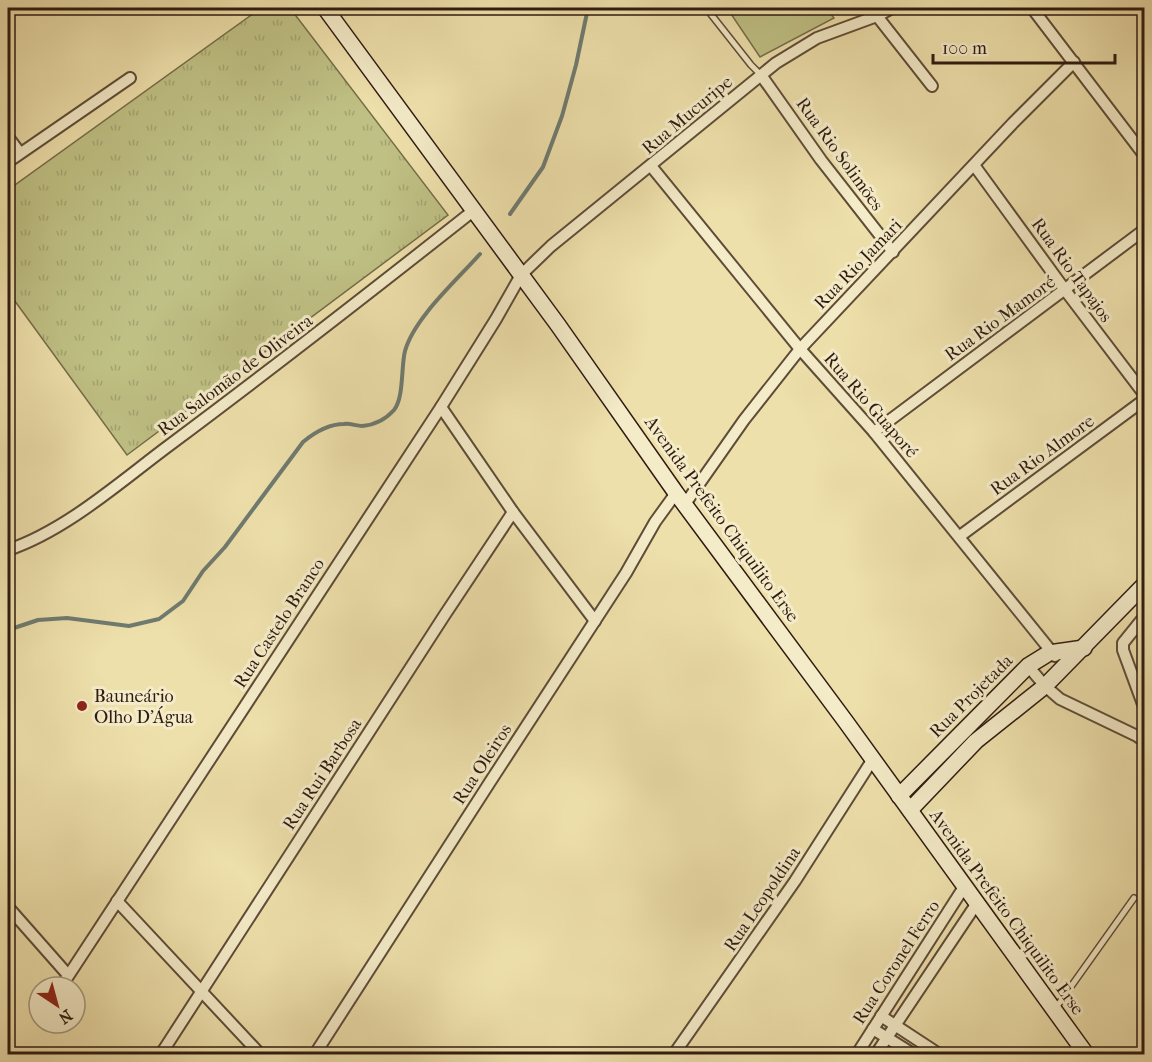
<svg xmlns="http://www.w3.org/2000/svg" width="1152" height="1062" font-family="'IM FELL French Canon',serif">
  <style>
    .grass { fill: url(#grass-tufts); stroke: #766d4a; stroke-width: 1.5 }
    .park { fill: #bfc084; stroke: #766d4a; stroke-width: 1.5 }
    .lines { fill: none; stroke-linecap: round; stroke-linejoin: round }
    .stream { stroke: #6f7b70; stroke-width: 4 }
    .lane-casing { stroke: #5e4c38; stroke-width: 8 }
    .street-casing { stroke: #5e4c38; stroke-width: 14 }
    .secondary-casing { stroke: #2e1a11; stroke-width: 18 }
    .lane { stroke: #f4ebc8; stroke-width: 5 }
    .street { stroke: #f4ebc8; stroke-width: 10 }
    .secondary { stroke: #f4ebc8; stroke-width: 15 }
    .poi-dot { fill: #8f2418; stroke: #f4ebc8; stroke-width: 2 }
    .labels { text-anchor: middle; stroke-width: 6; stroke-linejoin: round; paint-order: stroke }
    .street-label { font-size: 18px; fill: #2e1a11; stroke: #f4ebc8 }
    .poi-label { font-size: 18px; fill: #2e1a11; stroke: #f4ebc8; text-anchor: start }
  </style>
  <defs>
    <pattern id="grass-tufts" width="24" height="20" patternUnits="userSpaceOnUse" patternTransform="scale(1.5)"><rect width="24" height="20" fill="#bfc084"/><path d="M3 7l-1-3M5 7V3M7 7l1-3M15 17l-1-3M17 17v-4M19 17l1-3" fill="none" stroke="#a4a471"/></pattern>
  </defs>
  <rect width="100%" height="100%" fill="#eee0ab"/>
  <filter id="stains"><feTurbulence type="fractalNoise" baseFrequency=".00333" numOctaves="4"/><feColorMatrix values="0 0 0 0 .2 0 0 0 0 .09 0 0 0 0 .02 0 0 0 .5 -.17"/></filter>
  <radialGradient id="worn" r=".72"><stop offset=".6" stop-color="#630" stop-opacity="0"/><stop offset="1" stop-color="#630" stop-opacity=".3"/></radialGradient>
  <polygon class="grass" points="261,8 290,8 448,215 127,455 9,293 8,294 8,190"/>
  <polygon class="park" points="727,8 826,8 834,18 760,57"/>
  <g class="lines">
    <g class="stream">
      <polyline points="510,214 543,167 562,116 576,65 588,8"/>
      <path d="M8 630 38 620 67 618 129 626 159 619 183 601 203 571 225 547 303 442C315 432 328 424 344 424 350 423 356 426 362 426 374 425 386 419 394 410 404 398 401 366 405 351 414 318 457 280 480 254"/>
    </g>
    <g class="lane-casing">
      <g id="lane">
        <polyline points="706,8 751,65 761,75"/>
        <polyline points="1055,1009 1134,898"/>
      </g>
    </g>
    <g class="street-casing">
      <g id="street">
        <polyline points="1032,8 1144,155"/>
        <polyline points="877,16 932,86"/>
        <polyline points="761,75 821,160 893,252"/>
        <polyline points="8,137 20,153"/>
        <polyline points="8,162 130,78"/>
        <polyline points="974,165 1065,290 1144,394"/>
        <polyline points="651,166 800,349 874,432 1055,656"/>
        <polyline points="441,407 513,512 595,621"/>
        <polyline points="874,432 1144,230"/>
        <polyline points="685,504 744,420 800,349 1013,123 1074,62"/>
        <polyline points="960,536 1144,400"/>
        <path d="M8 550C67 530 121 481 171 444 273 368 373 290 473 211"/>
        <polyline points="1144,617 1123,643 1123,650 1144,707"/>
        <polyline points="1028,666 1045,686 1060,699 1137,736 1144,741"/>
        <polyline points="117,901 260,1054"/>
        <polyline points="8,907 68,975"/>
        <polyline points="61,987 441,407 496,319 521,275 551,246 776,63 817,38 877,16 892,8"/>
        <polyline points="881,1016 939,1054"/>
        <polyline points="873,1029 913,1054"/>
        <polyline points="161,1054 444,616 513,512"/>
        <polyline points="315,1054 490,782 626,573 655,522 676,493"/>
        <polyline points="674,1054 795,881 873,759"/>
        <polyline points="857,1054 964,887"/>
        <polyline points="876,1054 977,903"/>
      </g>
    </g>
    <g class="secondary-casing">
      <g id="secondary">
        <polyline points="325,8 558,325 676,493 846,722 1086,1054"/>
        <polyline points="899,796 1028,666 1049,653 1084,648"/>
        <polyline points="910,810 976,741 1045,686 1144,585"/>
      </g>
    </g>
    <use href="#lane" class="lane"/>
    <use href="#street" class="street"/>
    <use href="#secondary" class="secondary"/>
  </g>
  <circle class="poi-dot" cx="82" cy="706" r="6"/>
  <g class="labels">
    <g class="street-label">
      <text transform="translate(687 115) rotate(-40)" y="6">Rua Mucuripe</text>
      <text transform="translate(840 154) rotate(54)" y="6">Rua Rio Solimões</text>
      <text transform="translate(858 264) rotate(-46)" y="6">Rua Rio Jamari</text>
      <text transform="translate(1072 270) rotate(54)" y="6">Rua Rio Tapajos</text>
      <text transform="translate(1000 318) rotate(-36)" y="6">Rua Rio Mamoré</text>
      <text transform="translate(235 375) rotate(-37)" y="6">Rua Salomão de Oliveira</text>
      <text transform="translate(871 405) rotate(49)" y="6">Rua Rio Guaporé</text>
      <text transform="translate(1042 455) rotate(-36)" y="6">Rua Rio Almore</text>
      <text transform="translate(722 519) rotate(54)" y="6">Avenida Prefeito Chiquilito Erse</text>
      <text transform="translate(279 623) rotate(-57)" y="6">Rua Castelo Branco</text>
      <text transform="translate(971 696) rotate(-45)" y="6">Rua Projetada</text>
      <text transform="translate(482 764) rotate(-57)" y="6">Rua Oleiros</text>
      <text transform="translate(322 774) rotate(-57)" y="6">Rua Rui Barbosa</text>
      <text transform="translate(762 899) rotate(-56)" y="6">Rua Leopoldina</text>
      <text transform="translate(1007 912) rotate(54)" y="6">Avenida Prefeito Chiquilito Erse</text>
      <text transform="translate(896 962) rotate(-57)" y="6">Rua Coronel Ferro</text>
    </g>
    <g class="poi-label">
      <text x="94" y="702">Bauneário<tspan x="94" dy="21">Olho D'Água</tspan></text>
    </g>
  </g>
  <rect width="1152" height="1062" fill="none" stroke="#eee0ab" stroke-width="30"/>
  <rect x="9" y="9" width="1134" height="1044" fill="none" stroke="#2e1a11" stroke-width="3"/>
  <rect x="15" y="15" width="1122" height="1032" fill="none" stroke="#2e1a11" stroke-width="1.5"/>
  <g transform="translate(57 1005) rotate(144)"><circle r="28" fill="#f4ebc8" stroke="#a5977f" stroke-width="1.5"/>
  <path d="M0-4.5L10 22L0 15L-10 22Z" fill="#8f2418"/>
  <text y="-9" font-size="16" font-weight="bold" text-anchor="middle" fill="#2e1a11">N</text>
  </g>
  <path d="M933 54v9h182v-9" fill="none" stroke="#2e1a11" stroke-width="3"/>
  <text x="942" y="54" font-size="18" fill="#2e1a11" stroke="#f4ebc8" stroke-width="4.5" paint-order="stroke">100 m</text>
  <rect width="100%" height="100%" filter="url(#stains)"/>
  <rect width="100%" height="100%" fill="url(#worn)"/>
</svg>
